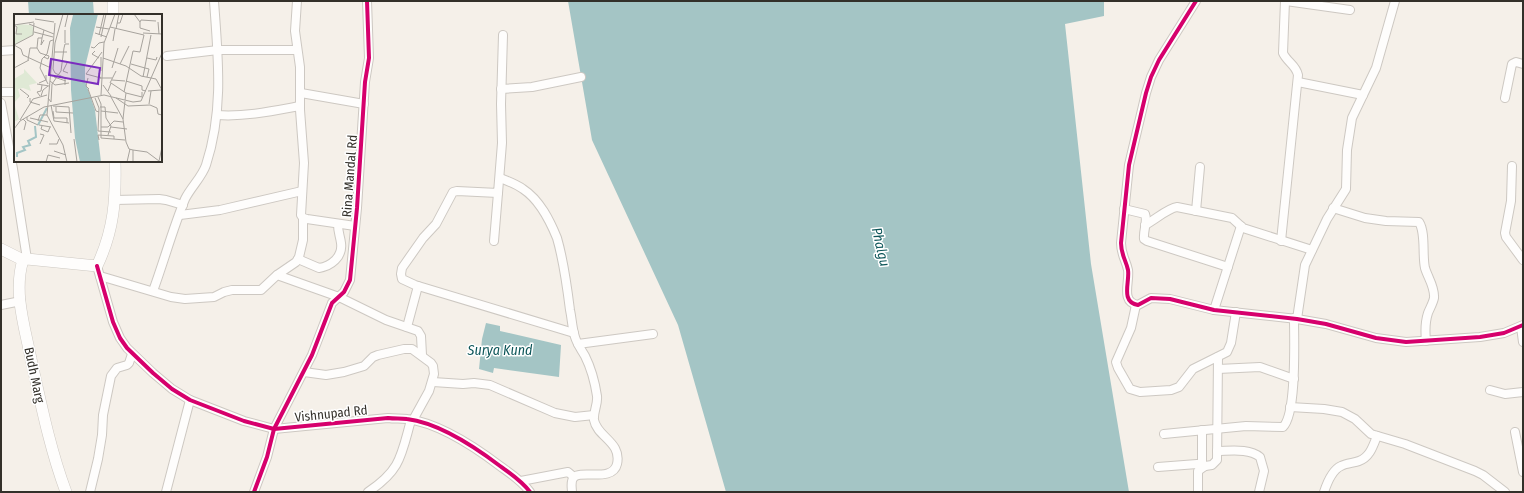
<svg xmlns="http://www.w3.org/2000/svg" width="1524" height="493" font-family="'Fira Sans Condensed',sans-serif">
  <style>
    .water { fill: #a4c5c5 }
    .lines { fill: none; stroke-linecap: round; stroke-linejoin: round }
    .minor-casing { stroke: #cdc8c2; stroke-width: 10 }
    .tertiary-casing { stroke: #cdc8c2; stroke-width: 12 }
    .minor { stroke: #fefdfc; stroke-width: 8 }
    .tertiary { stroke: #fefdfc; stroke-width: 11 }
    .cycleway-casing { stroke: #fff; stroke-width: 6 }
    .cycleway { stroke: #d6006c; stroke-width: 4 }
    .labels { text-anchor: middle; stroke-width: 3; stroke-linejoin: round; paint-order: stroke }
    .street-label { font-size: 13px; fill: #33302a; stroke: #fff }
    .water-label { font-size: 14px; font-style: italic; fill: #0d5659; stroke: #fff }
    .inset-river { fill: none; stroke: #a4c5c5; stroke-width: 2 }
    .inset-road { fill: none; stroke: #a7a39d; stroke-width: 1 }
    .view { fill: #7b2cbf; fill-opacity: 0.15; stroke: #7b2cbf; stroke-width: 2 }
    .inset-edge { fill: none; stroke: #33302a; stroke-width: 2 }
  </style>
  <rect width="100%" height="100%" fill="#f5f0e9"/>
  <g class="water">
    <polygon points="28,1 93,1 94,15 29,15"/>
    <polygon points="568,1 1104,1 1104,16 1065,24 1091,264 1129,492 726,492 678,325 592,140"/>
    <polygon points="486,323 500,326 500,331 561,345 559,377 494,368 493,373 479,369 482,339"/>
  </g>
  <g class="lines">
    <g class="minor-casing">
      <g id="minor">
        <polyline points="297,1 295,31 300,67 300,110 304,163 301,215 303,218 307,219 355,226"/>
        <path d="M1196 1 1159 60 1151 77 1146 93 1129 165 1121 243C1121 255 1126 260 1128 270 1130 282 1120 302 1138 305L1151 298 1170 299 1214 310 1297 319 1326 324 1376 338 1406 342 1480 337 1504 333 1523 325"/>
        <polyline points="1286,1 1350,10"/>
        <polyline points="503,35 501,104 502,143 498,193 457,191 453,192 436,224 423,238 402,268 401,274 402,279 415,285 574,333"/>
        <polyline points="1,51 15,50"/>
        <polyline points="167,56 218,50 297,50"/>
        <polyline points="1298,82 1363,95"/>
        <polyline points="501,89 532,87 581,77"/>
        <polyline points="1,92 15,92"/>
        <polyline points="301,93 364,104"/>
        <polyline points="1505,98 1512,64 1516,62 1523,64"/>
        <polyline points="1,103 13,169 27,259"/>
        <path d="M217 115C245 117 273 111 300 106"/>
        <polyline points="1512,166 1511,201 1505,233 1506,237 1523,260"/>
        <path d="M500 178C508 181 516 184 523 189 540 200 550 221 557 238 564 262 567 286 570 310 572 319 572 328 575 337 577 344 581 349 585 356 591 368 595 383 597 396 598 405 593 412 594 420 597 437 622 442 617 464 613 482 582 470 574 477 570 481 572 488 572 492"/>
        <polyline points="115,200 159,199 166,200 183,205"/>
        <path d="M1333 208 1365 218 1386 221 1419 222C1426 233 1422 255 1425 268 1428 278 1435 287 1434 298 1433 303 1430 308 1428 313 1425 322 1425 331 1426 341"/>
        <path d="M1124 209 1145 214C1148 222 1143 230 1144 239L1147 241 1228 267"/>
        <polyline points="1196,211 1200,167"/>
        <polyline points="180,215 220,210 302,191"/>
        <path d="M1145 225C1155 220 1168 208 1177 207L1232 218 1243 228 1312 250"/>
        <polyline points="494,241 498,193"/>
        <path d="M1281 241 1298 75C1296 65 1287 62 1283 53L1285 1"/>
        <path d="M298 259 319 268C331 266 343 257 341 243 340 235 338 233 338 224"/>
        <path d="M97 266 113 322 120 338 127 348 153 373 172 389 190 400 244 421 274 429 388 418C395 419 401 418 407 419 439 423 475 447 500 466 511 474 522 481 530 492"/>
        <polyline points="277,275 339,297 386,320 418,331 421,336 422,355"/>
        <polyline points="100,276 171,297 185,299 214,297 224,292 232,290 261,290 277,275 296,262 299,257 303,240 303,218"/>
        <path d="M153 291C164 261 173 228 185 199 191 187 202 177 206 165 224 110 218 58 214 1"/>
        <polyline points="1,305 21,301"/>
        <polyline points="1136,305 1131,328 1116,362 1118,368 1130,389 1140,392 1171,390 1179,387 1193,369 1227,352 1231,343 1236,312"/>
        <polyline points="1214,310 1241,226"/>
        <polyline points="1297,319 1305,265 1327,219 1346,189 1347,150 1352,118 1376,68 1395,1"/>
        <polyline points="407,327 418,286"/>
        <polyline points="1521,327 1523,342"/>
        <polyline points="578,344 653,334"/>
        <polyline points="1218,369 1260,367 1294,379"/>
        <polyline points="304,372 326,375 344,372 364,366 373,357 378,355 404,349 412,349 431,363 433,366 434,374 429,391 413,420"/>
        <polyline points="433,382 463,384 474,383 490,385 555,413 575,417 594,415"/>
        <polyline points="1490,390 1505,394 1523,392"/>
        <polyline points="1290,407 1324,409 1342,412 1355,419 1371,434 1405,444 1475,471 1483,475 1505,492"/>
        <polyline points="1202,430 1202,464"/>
        <polyline points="1515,432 1523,472"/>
        <path d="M1164 434 1246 426 1283 427C1297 413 1294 340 1294 318"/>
        <path d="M1217 451C1230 451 1249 448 1260 457L1264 471 1259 492"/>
        <polyline points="1158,467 1197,464 1202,464 1205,466"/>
        <polyline points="521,481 568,472 574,477"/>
        <polyline points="90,492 98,459 102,435 103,415 111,376 117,368 127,365 129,363 132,354"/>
        <polyline points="166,492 190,400"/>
        <polyline points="254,492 267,457 274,429 312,355 332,303 344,292 350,280 357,208 365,82 369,58 367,1"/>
        <path d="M368 492C401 470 401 456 411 420"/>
        <polyline points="1198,492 1198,471 1205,466 1212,465 1217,460 1218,357"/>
        <path d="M1324 492C1327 483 1332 470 1341 466 1346 463 1354 463 1359 461 1370 457 1373 446 1377 436"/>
      </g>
    </g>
    <g class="tertiary-casing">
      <g id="tertiary">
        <polyline points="113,1 113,15"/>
        <polyline points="1,249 23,260"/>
        <path d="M66 492C50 449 41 404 31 359 25 328 13 292 23 260L27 259 97 266C114 230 116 200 115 161"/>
      </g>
    </g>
    <use href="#minor" class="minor"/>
    <use href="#tertiary" class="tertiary"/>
    <g class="cycleway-casing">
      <g id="cycleway">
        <path d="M1196 1 1159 60 1151 77 1146 93 1129 165 1121 243C1121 255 1126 260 1128 270 1130 282 1120 302 1138 305L1151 298 1170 299 1214 310 1297 319 1326 324 1376 338 1406 342 1480 337 1504 333 1523 325"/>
        <path d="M97 266 113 322 120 338 127 348 153 373 172 389 190 400 244 421 274 429 388 418C395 419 401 418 407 419 439 423 475 447 500 466 511 474 522 481 530 492"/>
        <polyline points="254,492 267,457 274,429 312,355 332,303 344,292 350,280 357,208 365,82 369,58 367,1"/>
      </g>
    </g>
    <use href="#cycleway" class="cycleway"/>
  </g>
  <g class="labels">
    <g class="street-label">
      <text transform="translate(349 176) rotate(-86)" y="5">Rina Mandal Rd</text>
      <text transform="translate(35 375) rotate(78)" y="5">Budh Marg</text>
      <text transform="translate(331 413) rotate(-6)" y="5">Vishnupad Rd</text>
    </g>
    <g class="water-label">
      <text transform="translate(881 247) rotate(77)" y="5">Phalgu</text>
      <text x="500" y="355">Surya Kund</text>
    </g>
  </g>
  <g transform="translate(14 14)">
    <rect width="148" height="148" fill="#f5f0e9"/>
    <path d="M3 10 16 11 19 13 20 20 0 31ZM10 55 23 69 15 71 17 77 9 74 4 75 6 82 0 89 5 105 2 107 0 106V65L10 59Z" fill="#dfe9d5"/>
    <path d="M84 0 71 53V67L81 96 87 148H66L61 124 57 76 56 14 59 1Z" fill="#a4c5c5"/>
    <path class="inset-river" d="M24 111 33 94M3 143V139L11 136 9 133 16 131 14 127 22 123 21 112"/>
    <path class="inset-road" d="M120 0 126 8V14L136 17M21 5 40 8M126 8 127 6 142 7M144 8 145 20M41 9 33 101 49 131 53 148M103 9H106L109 0M15 10 40 20M0 11 3 13 2 20H8M0 11 20 8M51 13 54 0M82 13 95 15M96 13 130 21 126 38 119 37 110 78M102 15 105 0M51 16V29M20 18 39 23M81 19 93 23M129 19 148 20M85 21 90 0M87 23 92 0M28 24 27 31 30 26M99 27 101 15M0 31 7 35 9 41 37 54M0 31 19 21 20 9M77 33 80 34 85 29 90 28M81 37 78 40 85 44M40 38H53M30 43 34 45 35 42 26 39 23 34 24 24H28L30 16M89 44 112 52 127 62 142 65 148 76M133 44 142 46 143 43M14 46 16 34H23M53 49 49 57 54 59M106 50 115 32M117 50 131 54M0 54 15 46M98 54 104 34M131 54 135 55 133 63M39 55 41 29 49 0M39 55 41 59 51 64V71M87 57V43M85 59 86 64H98M40 63 52 67M129 63 137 21M74 64 72 72 75 75M87 64 72 60 88 38M98 66 111 67M36 67 41 71 55 69M112 67 128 72V76L132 77M25 69 32 66V61M96 69 102 57M23 70 35 72M34 70 26 54 28 45 33 40 36 27 39 26M89 71 97 82M6 75 15 82 13 84M74 75 82 97 85 98M94 77 97 69 112 79 111 86M134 77 147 76M112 79 128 83V78M87 81 90 29 101 0M26 82 23 78 27 77 28 71M27 82 29 76 34 72M84 83 87 90V124L111 126M97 83 109 105 112 128 115 135 119 136V148M16 84V88L26 91M34 84 37 88 38 70 47 57 50 34 51 30H55M81 84 85 94 84 117 97 118M102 84 114 92 136 91 143 94 144 100 148 101M135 90 137 77M37 91 40 107 55 109M39 92 55 93 57 119M42 93V98L59 99M86 93H91L92 104 97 112 94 121M39 97 40 104H53V109M87 97 104 99M13 103V106L24 111M16 104 34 108M9 105 12 108 10 116M109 105 111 87M6 106 19 85 33 81M24 107 26 101H33M25 111 37 113M28 112 27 115 34 118 36 113M87 113H94L100 107 109 108M97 113 113 115M0 115 6 107 30 93 90 81 119 88 127 87 148 39M26 120 30 121 26 130M60 125 63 148M85 126 84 121 100 122V125M35 130H43L45 125M119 136 133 138 145 147 148 133M40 137 52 141M32 148 34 141 46 144M113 148 116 135"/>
    <path class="view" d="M37 45 86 54 84 70 35 61Z"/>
    <rect width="148" height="148" class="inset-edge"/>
  </g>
  <rect width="1524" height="493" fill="none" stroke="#33302a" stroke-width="4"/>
</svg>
